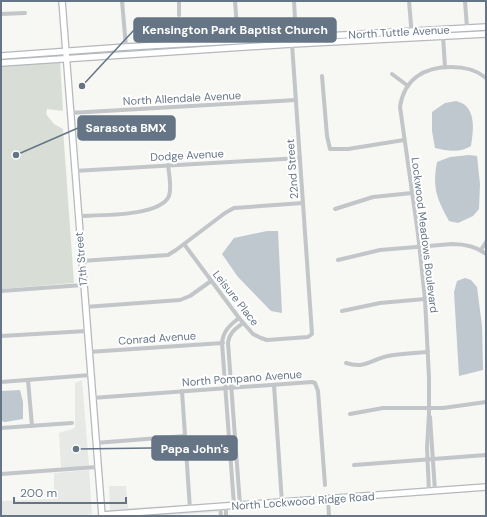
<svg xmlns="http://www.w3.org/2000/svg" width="487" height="517" font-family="'DM Sans',sans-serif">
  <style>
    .built { fill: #e7e9e7 }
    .green { fill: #d8ded5 }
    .water { fill: #bfc8ce }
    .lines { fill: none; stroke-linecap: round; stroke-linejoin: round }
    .major-casing { stroke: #b5b9bd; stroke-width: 8 }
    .minor { stroke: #c2c6c9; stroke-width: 4 }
    .major { stroke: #fff; stroke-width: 5.5 }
    .labels { text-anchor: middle; stroke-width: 4; stroke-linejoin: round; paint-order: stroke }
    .street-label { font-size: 11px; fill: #657585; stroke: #fff }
    .leader { fill: none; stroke: #657585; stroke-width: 1.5 }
    .callout-dot { fill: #657585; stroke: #fff; stroke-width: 1.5 }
    .callout { fill: #657585; stroke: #657585; stroke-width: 1.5 }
    .callout-label { font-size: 12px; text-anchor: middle; font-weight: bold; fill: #fff }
  </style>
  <rect width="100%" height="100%" fill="#f7f7f4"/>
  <g class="built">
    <polygon points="82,380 89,466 61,468 59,433 75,428 75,383"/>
    <polygon points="89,470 92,514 74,516 1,516 1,501 54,499 54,473"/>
    <polygon points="109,486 126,486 128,508 188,505 188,507 110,512"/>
    <polygon points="218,509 218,512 154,516 112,516"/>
  </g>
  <polygon class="green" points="60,61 63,111 47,109 46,114 54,124 63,129 74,283 1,289 1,65"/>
  <g class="water">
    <path d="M456 101C459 102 463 103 465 105 476 115 473 133 471 146 460 153 447 151 435 148L432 131V112L445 103Z"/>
    <path d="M469 155 477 156 480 184 479 209 473 216 458 223 449 221C437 199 432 188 437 162L450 157Z"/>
    <polygon points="267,231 278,231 282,313 271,311 238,277 222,254 234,238"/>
    <polygon points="465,278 471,280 477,287 482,326 483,370 459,376 454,292 457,281"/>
    <polygon points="20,390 23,402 23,419 5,422 1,421 1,391"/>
  </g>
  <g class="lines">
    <g class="major-casing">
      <g id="major">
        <polyline points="62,1 102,516"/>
        <polyline points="1,56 126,47 486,27"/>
        <polyline points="1,63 292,44 486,34"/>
        <polyline points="102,515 486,487"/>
      </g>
    </g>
    <g class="minor">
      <polyline points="122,1 126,47"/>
      <polyline points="179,1 179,15"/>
      <polyline points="235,1 238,41"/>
      <polyline points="409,1 412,37"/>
      <polyline points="465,1 467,28"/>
      <polyline points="1,14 25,13"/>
      <polyline points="443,36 445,67"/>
      <polyline points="392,74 408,86"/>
      <polyline points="322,76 327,136 330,149 348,149 404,140"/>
      <polyline points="70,113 296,100"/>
      <polyline points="74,171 300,158"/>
      <polyline points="335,209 373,197 412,193"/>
      <path d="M78 216C98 215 160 217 169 196 172 187 169 174 168 165"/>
      <polyline points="184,244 239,318 253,334 261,338 267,340 308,337 312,334 292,44 296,37 294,1"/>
      <polyline points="481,250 486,242"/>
      <path d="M338 260 380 250 452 244C464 244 476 246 486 254"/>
      <polyline points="81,261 168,255 176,250 225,213 234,208 303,203"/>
      <polyline points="1,291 83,285"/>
      <polyline points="85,307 180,300 190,296 211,281"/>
      <polyline points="342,311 380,303 425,299"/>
      <polyline points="1,336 87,331"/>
      <polyline points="88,352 223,343"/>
      <path d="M346 363C365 369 370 360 388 356 401 353 415 353 428 352"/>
      <polyline points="28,380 32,426"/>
      <polyline points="1,382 90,375"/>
      <polyline points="274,385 282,503"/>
      <polyline points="182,391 190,509"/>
      <polyline points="92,398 312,382 315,383 318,391 325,485"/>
      <polyline points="350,414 383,408 443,408 486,402"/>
      <polyline points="430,417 435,491"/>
      <polyline points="1,428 72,423"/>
      <polyline points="95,443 185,436"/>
      <polyline points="354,465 486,455"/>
      <polyline points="1,474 97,467"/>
      <path d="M429 492 427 448 429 413V378L425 299 418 234 400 107C404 79 424 67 451 67 464 67 475 69 486 78"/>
      <polyline points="328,499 329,516"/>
      <path d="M234 505 222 343C223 331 230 325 239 318"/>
      <path d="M240 505 228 343C229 333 235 329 243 323"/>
      <polyline points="220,506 221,516"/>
      <polyline points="226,506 226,516"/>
    </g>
    <use href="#major" class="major"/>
  </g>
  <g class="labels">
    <g class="street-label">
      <text transform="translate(399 32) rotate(-3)" y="4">North Tuttle Avenue</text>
      <text transform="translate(182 98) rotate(-3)" y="4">North Allendale Avenue</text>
      <text transform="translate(187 155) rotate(-3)" y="4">Dodge Avenue</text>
      <text transform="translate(292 169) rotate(-94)" y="4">22nd Street</text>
      <text transform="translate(425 235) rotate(83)" y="4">Lockwood Meadows Boulevard</text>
      <text transform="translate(81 259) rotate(-95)" y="4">17th Street</text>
      <text transform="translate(236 298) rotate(52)" y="4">Leisure Place</text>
      <text transform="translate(157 338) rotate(-4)" y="4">Conrad Avenue</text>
      <text transform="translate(242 378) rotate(-4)" y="4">North Pompano Avenue</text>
      <text transform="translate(303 501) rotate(-4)" y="4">North Lockwood Ridge Road</text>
    </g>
  </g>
  <path class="leader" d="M82 86L134 30M16 155L78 128M76 449L152 448"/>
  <g class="callout-dot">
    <circle cx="82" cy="86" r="4"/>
    <circle cx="16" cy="155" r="4"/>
    <circle cx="76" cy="449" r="4"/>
  </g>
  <g class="callout">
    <rect x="134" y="18" width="202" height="24" rx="4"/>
    <rect x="78" y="116" width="97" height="24" rx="4"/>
    <rect x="152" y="436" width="85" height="24" rx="4"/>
  </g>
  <g class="callout-label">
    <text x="235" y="34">Kensington Park Baptist Church</text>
    <text x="126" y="132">Sarasota BMX</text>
    <text x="195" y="453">Papa John's</text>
  </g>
  <rect width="487" height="517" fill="none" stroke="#657585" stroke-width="4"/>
  <path d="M14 497v6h112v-6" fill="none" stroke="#657585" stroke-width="2"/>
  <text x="20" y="497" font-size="12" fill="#657585" stroke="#ffffff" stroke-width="3" paint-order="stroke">200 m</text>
</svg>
